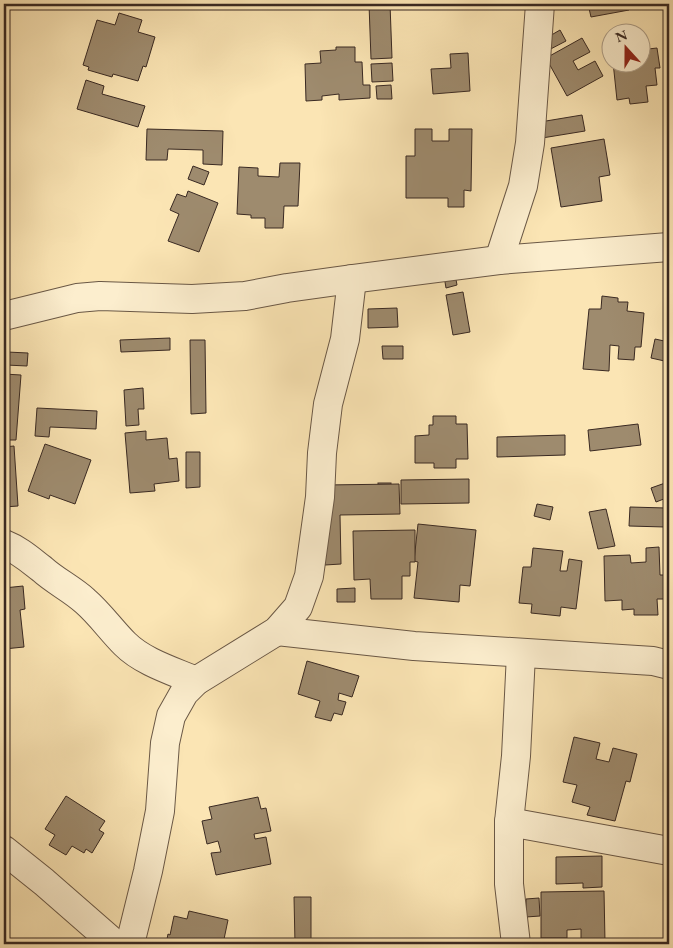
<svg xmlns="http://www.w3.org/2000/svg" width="673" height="948" font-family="'EB Garamond',serif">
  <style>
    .building { fill: #9e8b6e; stroke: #392922 }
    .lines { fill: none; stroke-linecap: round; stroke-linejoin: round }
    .minor-casing { stroke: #6a5846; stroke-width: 30 }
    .minor { stroke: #fceece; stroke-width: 28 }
  </style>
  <rect width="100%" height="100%" fill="#fbe5b4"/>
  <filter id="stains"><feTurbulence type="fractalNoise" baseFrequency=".004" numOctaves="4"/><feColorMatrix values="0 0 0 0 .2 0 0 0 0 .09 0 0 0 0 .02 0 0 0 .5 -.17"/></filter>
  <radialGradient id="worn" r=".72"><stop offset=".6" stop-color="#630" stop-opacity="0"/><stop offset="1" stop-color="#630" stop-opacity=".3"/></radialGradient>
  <g class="building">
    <polygon points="369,4 390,4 392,58 371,59"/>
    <polygon points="588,4 635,4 627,5 629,10 591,17"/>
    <polygon points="119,13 142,20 138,32 155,37 146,67 143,66 138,81 113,74 112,77 88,70 89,67 83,65 97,20 115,25"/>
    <polygon points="560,30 566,41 541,54 536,44"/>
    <polygon points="582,38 590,52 573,61 578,70 595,61 603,76 567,96 546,58"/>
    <polygon points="336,47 355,47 355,62 362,62 363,85 370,85 370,98 339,100 339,94 322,96 322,100 306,101 305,64 321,63 320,51 336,50"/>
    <polygon points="657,48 660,68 655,68 657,85 646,86 648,102 630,104 629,98 617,100 613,62 640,62 640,50"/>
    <polygon points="468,53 470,91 433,94 431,69 451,68 450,54"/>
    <polygon points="392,63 393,81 372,82 371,64"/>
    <polygon points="86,80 104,86 102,94 145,106 138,127 77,109"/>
    <polygon points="391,85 392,99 377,99 376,86"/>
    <polygon points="582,115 585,131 542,138 540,122"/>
    <polygon points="147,129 223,131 222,165 203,164 203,150 168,149 167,160 146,160"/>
    <polygon points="415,129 432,129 432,141 449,141 449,129 472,129 471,191 464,190 464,207 448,207 448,198 406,198 406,156 415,156"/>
    <polygon points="604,139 610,175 599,177 602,201 561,207 551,148"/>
    <polygon points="280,163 300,163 298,206 284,206 283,228 265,228 265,218 251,218 251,215 237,214 239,167 258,168 258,176 279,177"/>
    <polygon points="193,166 209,172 204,185 188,179"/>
    <polygon points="188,191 218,203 199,252 168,241 179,214 170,210 177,194 186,197"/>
    <polygon points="455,274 457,285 446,288 444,276"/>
    <polygon points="463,292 470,332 453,335 446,295"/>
    <polygon points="602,296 618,298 618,302 628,302 627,311 644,313 641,347 635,347 634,360 618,359 619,346 610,345 609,371 583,369 589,309 601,309"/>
    <polygon points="397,308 398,327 368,328 368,309"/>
    <polygon points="170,338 170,350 121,352 120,340"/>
    <polygon points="655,339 669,342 669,362 651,358"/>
    <polygon points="190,340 205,340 206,413 191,414"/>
    <polygon points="382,346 403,346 403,359 383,359"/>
    <polygon points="7,352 28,353 27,366 6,365"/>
    <polygon points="4,374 21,375 16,440 4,440"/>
    <polygon points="143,388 144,409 138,409 139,425 126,426 124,390"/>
    <polygon points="37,408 97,411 96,429 50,427 49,437 35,436"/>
    <polygon points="433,416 456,416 456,424 467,424 468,459 456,459 456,468 434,468 434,463 415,463 415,436 429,435 429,425 433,425"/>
    <polygon points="638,424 641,445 590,451 588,430"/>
    <polygon points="146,431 146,440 167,438 169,459 177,458 179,481 154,484 155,491 130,493 125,433"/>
    <polygon points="565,435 565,455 497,457 497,437"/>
    <polygon points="45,444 91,460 75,504 50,495 49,499 28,491"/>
    <polygon points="14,446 18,506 4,507 4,447"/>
    <polygon points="186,452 200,452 200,487 186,488"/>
    <polygon points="469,479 469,503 401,504 401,480"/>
    <polygon points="668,482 669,497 656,502 651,488"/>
    <rect x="378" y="483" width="13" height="28"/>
    <polygon points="399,484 400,514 340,515 341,564 325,565 325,485"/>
    <polygon points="537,504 553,507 550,520 534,516"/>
    <polygon points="630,507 666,508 665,527 629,526"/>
    <polygon points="606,509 615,546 598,549 589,512"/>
    <polygon points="418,524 476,530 470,586 460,585 459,602 414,598 418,562 414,561"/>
    <polygon points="415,530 415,562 410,562 410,576 402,576 402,599 371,599 370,579 354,580 353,531"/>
    <polygon points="659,547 660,575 666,575 666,599 657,599 658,615 634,615 634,609 622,610 622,600 605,601 604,556 630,555 631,563 646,562 646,548"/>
    <polygon points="533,548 563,551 560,571 567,571 569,559 582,561 576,609 561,607 560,616 531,613 532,604 519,603 523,567 531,567"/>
    <polygon points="23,586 25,609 20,610 24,647 4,649 4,588"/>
    <polygon points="355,588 355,602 337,602 337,589"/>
    <polygon points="307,661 359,676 352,697 339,693 338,700 346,702 342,715 334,713 331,721 315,717 320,701 298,694"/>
    <polygon points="574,737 600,743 596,759 609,762 613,748 637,754 630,782 626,781 615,821 587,815 590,807 572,802 577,785 563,782"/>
    <polygon points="66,796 105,821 99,830 104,833 92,853 86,849 84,853 72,846 66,855 49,845 55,835 45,829"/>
    <polygon points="258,797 261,809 266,808 271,831 254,834 255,839 266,837 271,864 216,875 211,853 221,852 218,841 207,844 202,821 212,819 209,807"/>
    <polygon points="602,856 602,887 583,888 583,883 556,884 556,857"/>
    <polygon points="604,891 605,942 581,942 581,929 567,930 567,938 541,938 541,892"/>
    <polygon points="294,897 311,897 311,944 295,944"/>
    <polygon points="539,898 540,916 526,917 526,899"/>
    <polygon points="189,911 228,920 223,944 166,944 168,934 170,935 174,916 187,919"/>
  </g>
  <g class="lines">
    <g class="minor-casing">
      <g id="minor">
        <polyline points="499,260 523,186 530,143 540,4"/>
        <polyline points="4,316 77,298 100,296 192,299 245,296 287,288 352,279 499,260 669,247"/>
        <path d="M4 544C19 550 29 559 42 569 55 581 72 589 85 601 100 614 111 630 125 644 143 662 173 671 196 681"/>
        <polyline points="277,631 414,646 653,661 669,665"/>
        <polyline points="509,822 669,851"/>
        <polyline points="4,850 44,882 115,944"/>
        <polyline points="130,944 148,871 160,811 165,743 171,716 184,693 196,681 277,631 298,607 309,576 320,497 322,453 328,404 345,339 352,279"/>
        <polyline points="516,944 509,884 509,822 516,756 521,654"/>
      </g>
    </g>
    <use href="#minor" class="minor"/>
  </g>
  <rect width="673" height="948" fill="none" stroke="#fbe5b4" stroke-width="20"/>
  <rect x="5" y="5" width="663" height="938" fill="none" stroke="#392922" stroke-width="2.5"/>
  <rect x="10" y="10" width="653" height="928" fill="none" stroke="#392922"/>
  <g transform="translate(626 48) rotate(339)"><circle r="24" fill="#fceece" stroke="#ae9f89"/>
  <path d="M0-4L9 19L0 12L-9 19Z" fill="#8f2418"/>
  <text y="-8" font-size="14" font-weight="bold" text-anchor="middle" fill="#392922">N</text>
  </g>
  <rect width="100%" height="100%" filter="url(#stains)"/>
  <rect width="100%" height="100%" fill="url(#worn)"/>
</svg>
